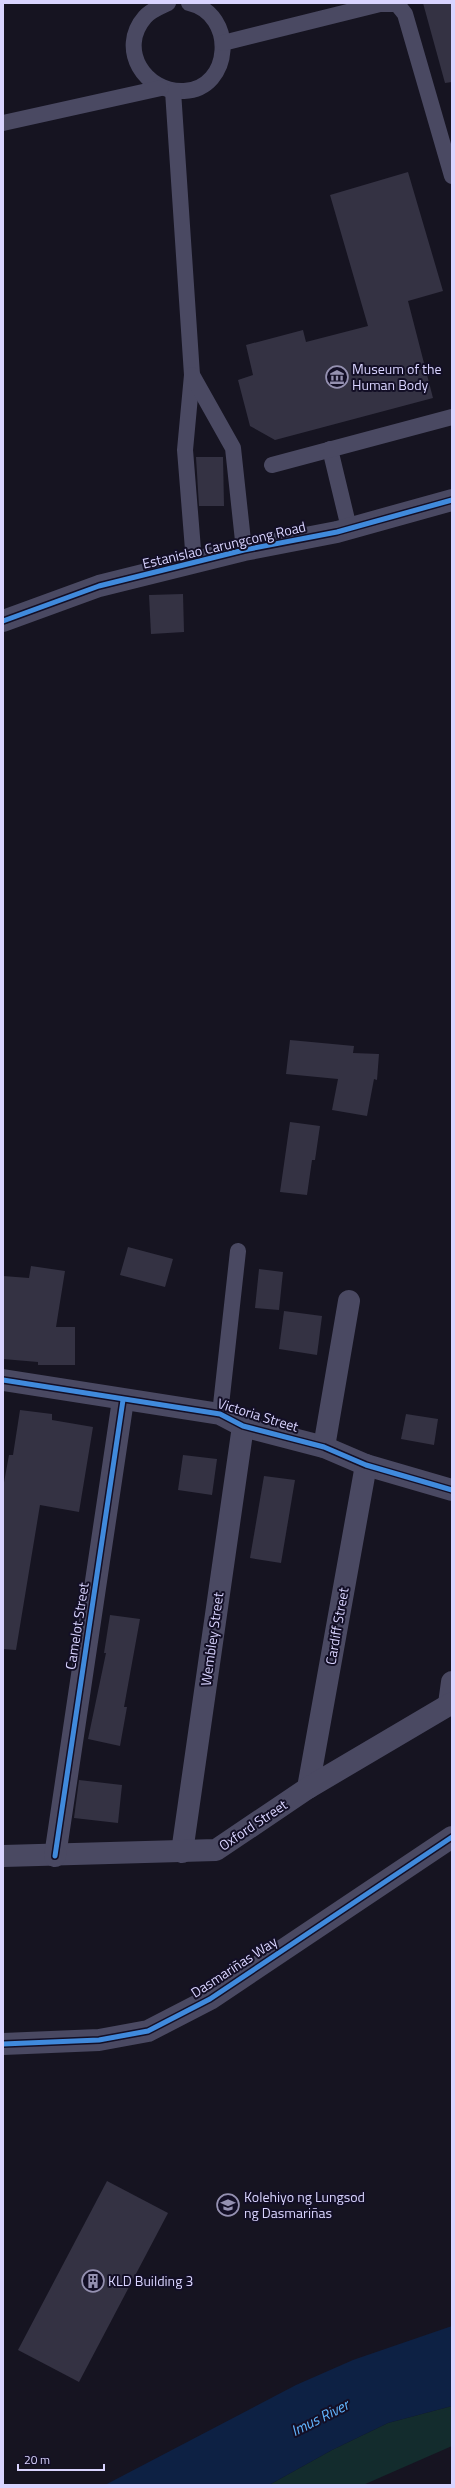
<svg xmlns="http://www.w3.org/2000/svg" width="455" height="2488" font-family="'Titillium Web',sans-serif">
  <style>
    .green { fill: #132c2d }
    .water { fill: #0d2144 }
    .building { fill: #343243 }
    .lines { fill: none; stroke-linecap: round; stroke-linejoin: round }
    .service { stroke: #4a4962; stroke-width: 16 }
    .minor { stroke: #4a4962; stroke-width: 22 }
    .tertiary { stroke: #4a4962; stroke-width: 22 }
    .cycleway-casing { stroke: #130f26; stroke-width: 8 }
    .cycleway { stroke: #408adc; stroke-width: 5 }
    .labels { text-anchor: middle; stroke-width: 4; stroke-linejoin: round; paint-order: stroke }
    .poi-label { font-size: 14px; fill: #d9d4ff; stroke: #130f26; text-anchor: start }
    .street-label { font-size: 14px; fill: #d9d4ff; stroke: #130f26 }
    .water-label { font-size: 15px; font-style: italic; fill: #62b6ff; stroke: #130f26 }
  </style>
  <rect width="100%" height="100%" fill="#161421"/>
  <polygon class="green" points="452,2406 452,2446 363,2485 269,2485 332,2450 388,2423"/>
  <polygon class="water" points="452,2326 452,2406 388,2423 332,2450 269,2485 105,2485 296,2385 353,2360"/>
  <g class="building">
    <polygon points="423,3 452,3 452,82 445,83"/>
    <polygon points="408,172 443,291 408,301 433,398 275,440 250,426 238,380 253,375 246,345 303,330 306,342 368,326 330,195"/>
    <polygon points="196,457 223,457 224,506 199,506"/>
    <polygon points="183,594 184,632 151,634 149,595"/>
    <polygon points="290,1040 354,1046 353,1053 379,1054 377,1080 374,1079 367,1116 332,1110 338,1079 286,1074"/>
    <polygon points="290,1122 320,1126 315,1160 312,1160 307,1195 280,1192"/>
    <polygon points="128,1247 173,1259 165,1287 120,1275"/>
    <polygon points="31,1266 65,1271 56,1327 75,1327 75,1365 38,1365 38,1362 3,1359 3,1276 29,1278"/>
    <polygon points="259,1269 283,1272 279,1310 255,1308"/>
    <polygon points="284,1311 322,1316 317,1355 279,1349"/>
    <polygon points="20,1410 52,1414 52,1420 93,1427 79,1512 40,1505 16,1650 3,1649 3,1488 9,1455 13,1455"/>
    <polygon points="406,1414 438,1419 434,1445 401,1439"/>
    <polygon points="183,1455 217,1459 212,1495 178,1490"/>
    <polygon points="264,1476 295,1480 281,1563 250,1558"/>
    <polygon points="110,1615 140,1619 124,1707 127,1707 120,1746 88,1739 106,1653 104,1653"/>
    <polygon points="79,1780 122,1785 118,1823 74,1818"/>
    <polygon points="107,2181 168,2213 79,2382 18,2350"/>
  </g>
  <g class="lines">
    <g class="service">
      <path d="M168 3C160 7 151 10 145 17 117 49 145 93 184 91 232 89 237 14 189 3"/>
      <polyline points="223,43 380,4 397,4 405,14 452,176"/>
      <polyline points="173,91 192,375 185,450 194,562"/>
      <polyline points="3,123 161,88"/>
      <polyline points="192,375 233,448 244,550"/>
      <polyline points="330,449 349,528"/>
      <polyline points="272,465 452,417"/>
      <polyline points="220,1414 238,1251"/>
    </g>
    <g class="minor">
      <polyline points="3,1380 220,1414 243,1426 324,1447 366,1465 452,1490"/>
      <polyline points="324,1447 349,1301"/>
      <polyline points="449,1704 452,1682"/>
      <polyline points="308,1788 366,1465"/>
      <polyline points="182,1852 243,1426"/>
      <polyline points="3,1856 216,1850 308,1788 452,1703"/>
      <polyline points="55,1856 123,1400"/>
    </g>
    <g class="tertiary">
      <polyline points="3,621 99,586 244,550 337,532 452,500"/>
      <polyline points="3,2044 99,2040 148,2031 210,1999 452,1837"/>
    </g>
    <g class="cycleway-casing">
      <g id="cycleway">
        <polyline points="3,621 99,586 244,550 337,532 452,500"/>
        <polyline points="3,1380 220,1414 243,1426 324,1447 366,1465 452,1490"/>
        <polyline points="55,1856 123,1400"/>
        <polyline points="3,2044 99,2040 148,2031 210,1999 452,1837"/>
      </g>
    </g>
    <use href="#cycleway" class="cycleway"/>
  </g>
  <defs>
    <g id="museum-ring" transform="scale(1.15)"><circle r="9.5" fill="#130f26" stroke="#9591b1" stroke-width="1.5"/><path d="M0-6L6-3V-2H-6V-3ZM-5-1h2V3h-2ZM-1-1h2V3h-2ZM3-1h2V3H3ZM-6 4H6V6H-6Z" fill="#9591b1"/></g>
    <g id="university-ring" transform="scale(1.15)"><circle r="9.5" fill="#130f26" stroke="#9591b1" stroke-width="1.5"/><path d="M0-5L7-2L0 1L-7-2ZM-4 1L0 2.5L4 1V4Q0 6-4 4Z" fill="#9591b1"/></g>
    <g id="building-ring" transform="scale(1.15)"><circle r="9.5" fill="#130f26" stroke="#9591b1" stroke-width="1.5"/><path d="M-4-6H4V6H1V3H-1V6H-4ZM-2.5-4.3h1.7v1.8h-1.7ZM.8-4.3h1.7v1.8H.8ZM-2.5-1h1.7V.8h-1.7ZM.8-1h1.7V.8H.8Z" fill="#9591b1"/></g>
  </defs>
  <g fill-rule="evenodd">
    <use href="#museum-ring" x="337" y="377"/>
    <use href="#university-ring" x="228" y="2205"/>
    <use href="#building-ring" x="93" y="2281"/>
  </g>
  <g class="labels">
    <g class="poi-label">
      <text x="352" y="374">Museum of the<tspan x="352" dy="16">Human Body</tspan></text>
      <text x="244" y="2202">Kolehiyo ng Lungsod<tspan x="244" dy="16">ng Dasmariñas</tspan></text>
      <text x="108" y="2286">KLD Building 3</text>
    </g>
    <g class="street-label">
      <text transform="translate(224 545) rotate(-13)" y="5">Estanislao Carungcong Road</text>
      <text transform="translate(258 1415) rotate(17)" y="5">Victoria Street</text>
      <text transform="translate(77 1626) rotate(-81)" y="5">Camelot Street</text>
      <text transform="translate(337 1626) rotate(-80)" y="5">Cardiff Street</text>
      <text transform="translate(212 1639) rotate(-82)" y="5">Wembley Street</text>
      <text transform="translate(253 1825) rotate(-34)" y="5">Oxford Street</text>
      <text transform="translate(234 1967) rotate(-33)" y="5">Dasmariñas Way</text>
    </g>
    <g class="water-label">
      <text transform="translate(320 2418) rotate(-27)" y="5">Imus River</text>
    </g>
  </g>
  <rect width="455" height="2488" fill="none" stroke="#d9d4ff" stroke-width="8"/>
  <path d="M18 2464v6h86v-6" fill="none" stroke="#d9d4ff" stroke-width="2"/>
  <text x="24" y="2464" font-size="12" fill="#d9d4ff" stroke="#130f26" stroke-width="3" paint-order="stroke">20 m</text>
</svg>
